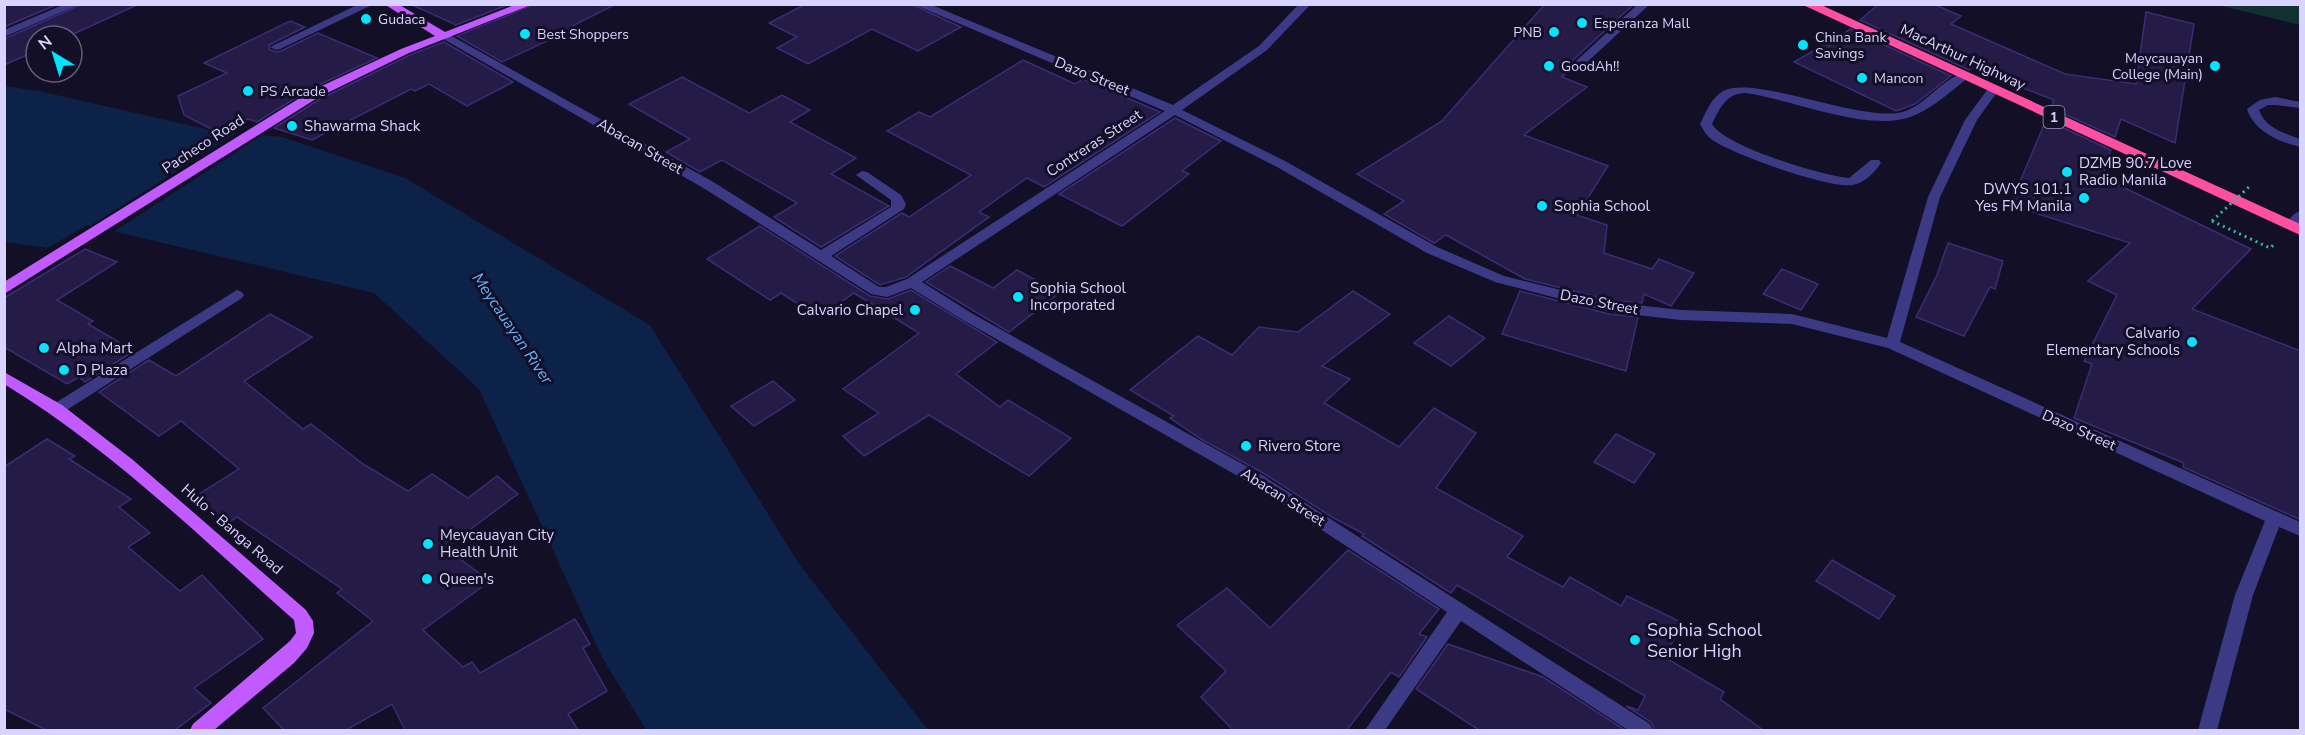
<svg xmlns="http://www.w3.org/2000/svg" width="2305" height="735" font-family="'Nunito Sans',sans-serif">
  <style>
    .green { fill: #12302f }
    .water { fill: #0c2248 }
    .pier { fill: #130f26 }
    .building { fill: #241b47; stroke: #3b2d73; stroke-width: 1.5 }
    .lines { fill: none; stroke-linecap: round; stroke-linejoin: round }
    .path { stroke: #2fb8b0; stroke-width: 3; stroke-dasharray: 2 4; stroke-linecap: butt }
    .minor { fill: #3d3a85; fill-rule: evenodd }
    .major { fill: #c25bff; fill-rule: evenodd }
    .highway { fill: #ff4fa3; fill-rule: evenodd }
    .path-bridge { stroke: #2fb8b0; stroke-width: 3; stroke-dasharray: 2 4; stroke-linecap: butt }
    .poi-dot { fill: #00e5ff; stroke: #130f26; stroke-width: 2 }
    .labels { text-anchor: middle; stroke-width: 6; stroke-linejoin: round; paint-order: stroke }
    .far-poi-label { font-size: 14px; fill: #d9d4ff; stroke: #130f26; text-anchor: start }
    .shield { fill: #130f26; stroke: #9e99be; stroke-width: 1.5 }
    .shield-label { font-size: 14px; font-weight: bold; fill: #d9d4ff }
    .street-label { font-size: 15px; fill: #d9d4ff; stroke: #130f26 }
    .poi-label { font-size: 15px; fill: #d9d4ff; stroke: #130f26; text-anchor: start }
    .water-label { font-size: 16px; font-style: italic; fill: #62b6ff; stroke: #130f26 }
    .near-poi-label { font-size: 18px; fill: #d9d4ff; stroke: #130f26; text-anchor: start }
  </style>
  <rect width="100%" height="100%" fill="#130f26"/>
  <polygon class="green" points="2217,5 2300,5 2300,25"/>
  <polygon class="water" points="4,86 39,91 210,130 282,137 405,178 650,325 800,565 928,730 646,730 602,657 479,389 374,293 87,225 48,248 5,242"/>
  <polygon class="pier" points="241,130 267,132 110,234 88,228 76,235"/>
  <g class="building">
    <polygon points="4,4 58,4 4,27"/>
    <polygon points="82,4 139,4 69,36 36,36 36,51 4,65 4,39"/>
    <polygon points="410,4 510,4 456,25"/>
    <polygon points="535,4 616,4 572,26 575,28 502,62 457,36"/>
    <polygon points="806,4 911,4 961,27 918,51 872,29 808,64 777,48 797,37 769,23"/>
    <polygon points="1545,4 1634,4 1573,60 1573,66 1562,77 1587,87 1524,135 1608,166 1577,215 1607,225 1604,253 1652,269 1659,259 1694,273 1671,306 1644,294 1642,303 1610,300 1525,279 1446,235 1434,243 1384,214 1404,201 1357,174 1442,121"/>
    <polygon points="1879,4 1933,4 1961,16 1951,24 2065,74 2136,84 2146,12 2194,24 2175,143 2121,119 2115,137 2051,108 2054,100 1972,68 1969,70 1860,20"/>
    <polygon points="290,21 305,27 269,45 269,49 275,52 281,51 318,33 377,58 310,89 257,122 248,119 237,124 211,129 184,115 178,96 227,73 204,63"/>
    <polygon points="1850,29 1951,76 1915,104 1896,111 1794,62 1825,44 1829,46"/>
    <polygon points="444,42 513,82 467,106 429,84 415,91 411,89 312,140 274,128 320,99 410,55"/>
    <polygon points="1023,60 1075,84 1083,79 1160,112 1044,187 1027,178 979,212 989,217 906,277 880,285 835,256 902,213 909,217 971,175 887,131 919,112 930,117"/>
    <polygon points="682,77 749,113 782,95 810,110 790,122 856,158 831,174 889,206 821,247 774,217 797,203 722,160 700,172 666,152 690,139 629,104"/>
    <polygon points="1175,118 1221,141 1182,171 1189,174 1122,226 1059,194"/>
    <polygon points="2046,120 2111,150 2102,177 2251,249 2192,309 2301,351 2301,520 2183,467 2184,463 2074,418 2092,364 2084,361 2117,295 2088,281 2130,243 2010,205"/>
    <polygon points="760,226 870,296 888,299 911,290 997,342 956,374 1000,407 1008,400 1071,438 1029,476 929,415 864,456 843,436 879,413 843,389 919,333 854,293 819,317 781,293 770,300 707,259"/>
    <polygon points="1948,243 2003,261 1995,289 1990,287 1964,336 1916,317 1937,275"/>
    <polygon points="85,249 117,262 57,300 93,321 88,324 134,351 85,382 79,377 67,384 4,347 4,298"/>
    <polygon points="950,266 993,288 1017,270 1059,293 1009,332 926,282"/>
    <polygon points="1782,269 1818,284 1801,310 1763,294"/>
    <polygon points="1353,291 1390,314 1322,366 1350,379 1324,403 1399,447 1434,408 1476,433 1436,488 1523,536 1507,557 1563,587 1570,577 1621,606 1627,596 1683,623 1664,657 1724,692 1720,699 1763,730 1655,730 1651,722 1626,706 1638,710 1645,696 1457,585 1451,593 1362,536 1364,534 1332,517 1263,473 1201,439 1170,418 1174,416 1130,390 1198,336 1232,355 1259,327 1298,332"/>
    <polygon points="1520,291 1609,314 1638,317 1626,371 1502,334"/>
    <polygon points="270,314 312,337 244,381 303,429 311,424 363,464 408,491 432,474 468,498 497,476 518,494 445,548 490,581 423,630 463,667 472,662 480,673 575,619 590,644 583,648 607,691 568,714 578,730 405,730 392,704 346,730 284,730 263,708 373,621 337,593 342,589 237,517 225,525 194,497 239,469 181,421 159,436 99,392 149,360 176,376"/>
    <polygon points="1449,316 1485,338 1451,366 1414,343"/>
    <polygon points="773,381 795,400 754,426 731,406"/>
    <polygon points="1616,434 1655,454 1634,483 1594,462"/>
    <polygon points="47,439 75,456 69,459 131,499 119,507 150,533 128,547 180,591 202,575 263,639 194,688 211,703 175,730 46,730 4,709 4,467"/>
    <polygon points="1348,550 1439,609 1419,634 1427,637 1399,677 1391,672 1347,730 1233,730 1201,697 1226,671 1177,625 1227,588 1270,628"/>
    <polygon points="1832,560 1895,596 1879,619 1816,581"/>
    <polygon points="1448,644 1543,677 1625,730 1479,730 1416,689"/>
  </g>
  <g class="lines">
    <polyline class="path" points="2212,221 2270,248 2276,243"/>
    <g class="minor">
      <polygon points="65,4 80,4 4,37 4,30"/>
      <polygon points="359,4 374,4 280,49 276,50 270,47"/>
      <polygon points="913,4 929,4 1173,105 1259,46 1299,4 1311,4 1267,50 1182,110 1285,161 1437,247 1504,276 1610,302 1681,310 1792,314 1887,338 1928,197 1965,120 1990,86 1998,86 2000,88 1977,120 1940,197 1900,342 2300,522 2300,536 2279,527 2253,595 2217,730 2198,730 2235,595 2265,521 1888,348 1792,324 1681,320 1610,312 1495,282 1427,253 1277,167 1175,115 922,282 973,314 1262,475 1650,724 1653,730 1628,730 1461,621 1385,730 1365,730 1447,612 1250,483 963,320 911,288 887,297 871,294 705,189 438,36 440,34 448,34 715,183 821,250 891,207 891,200 856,175 862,171 867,172 901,195 906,204 904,209 831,256 879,287 886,287 907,279 1165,111"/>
      <polygon points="1638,4 1650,4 1583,66 1575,66 1575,62"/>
      <path d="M1964 73 1968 74V78C1951 91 1934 107 1915 115 1872 135 1792 99 1746 93 1726 93 1720 108 1712 124 1724 146 1822 176 1849 178L1871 160H1879L1881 163C1874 173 1865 183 1852 185 1829 189 1731 154 1711 139 1706 135 1703 129 1700 124 1706 112 1711 98 1723 91 1753 75 1853 119 1898 113 1924 109 1940 79 1964 73Z"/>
      <path d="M2275 97 2300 102V108L2275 105H2268L2259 110C2265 128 2284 133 2300 139V147C2279 142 2254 131 2247 109L2260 100Z"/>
      <path d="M2300 211V224L2297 229H2287L2285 226C2289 220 2293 213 2300 211Z"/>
      <polygon points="237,290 242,292 244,295 242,298 62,413 52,413 49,409 52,405"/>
    </g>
    <g class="major">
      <polygon points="384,4 398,4 445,32 517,4 533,4 409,53 319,97 4,294 4,282 311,91 401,49 435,36"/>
      <path d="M4 372 62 405 133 460 306 610 313 621 314 633 307 648 294 663 214 730H190L193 724 290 641 296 633 294 620C201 538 111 449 4 384Z"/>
    </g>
    <polygon class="highway" points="1801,4 1819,4 2300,224 2300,235"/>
    <polyline class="path-bridge" points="2212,221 2250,186"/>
  </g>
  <g class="poi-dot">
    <circle cx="366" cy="19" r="6"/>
    <circle cx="1582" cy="23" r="6"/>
    <circle cx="1554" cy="32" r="6"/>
    <circle cx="525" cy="34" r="6"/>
    <circle cx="1803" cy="45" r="6"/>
    <circle cx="1549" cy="66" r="6"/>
    <circle cx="2215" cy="66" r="6"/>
    <circle cx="1862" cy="78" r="6"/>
    <circle cx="248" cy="91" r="6"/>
    <circle cx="292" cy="126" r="6"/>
    <circle cx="2067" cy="172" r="6"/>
    <circle cx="2084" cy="198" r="6"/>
    <circle cx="1542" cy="206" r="6"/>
    <circle cx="1018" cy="297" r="6"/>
    <circle cx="915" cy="310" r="6"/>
    <circle cx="2192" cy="342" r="6"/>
    <circle cx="44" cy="348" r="6"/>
    <circle cx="64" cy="370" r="6"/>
    <circle cx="1246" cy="446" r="6"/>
    <circle cx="428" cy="544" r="6"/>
    <circle cx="427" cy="579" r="6"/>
    <circle cx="1635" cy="640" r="6"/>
  </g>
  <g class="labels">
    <g class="far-poi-label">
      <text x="378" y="24">Gudaca</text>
      <text x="1594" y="28">Esperanza Mall</text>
      <text x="1542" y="37" text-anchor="end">PNB</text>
      <text x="537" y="39">Best Shoppers</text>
      <text x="1815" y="42">China Bank<tspan x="1815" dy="16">Savings</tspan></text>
      <text x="2203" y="63" text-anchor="end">Meycauayan<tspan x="2203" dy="16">College (Main)</tspan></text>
      <text x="1561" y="71">GoodAh!!</text>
      <text x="1874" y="83">Mancon</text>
      <text x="260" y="96">PS Arcade</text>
    </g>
    <rect class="shield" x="2043.5" y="106" width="21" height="22" rx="4.5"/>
    <g class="shield-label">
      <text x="2054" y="122">1</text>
    </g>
    <g class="street-label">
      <text transform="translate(1963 57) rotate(25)" y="5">MacArthur Highway</text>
      <text transform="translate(1092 76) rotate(22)" y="5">Dazo Street</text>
      <text transform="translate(1094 143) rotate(-33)" y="5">Contreras Street</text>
      <text transform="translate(203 144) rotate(-33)" y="5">Pacheco Road</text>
      <text transform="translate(640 146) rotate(30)" y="5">Abacan Street</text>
      <text transform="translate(1599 302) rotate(11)" y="5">Dazo Street</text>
      <text transform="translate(2079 430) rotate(24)" y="5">Dazo Street</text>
      <text transform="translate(1283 497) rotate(32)" y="5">Abacan Street</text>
      <text transform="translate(232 529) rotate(41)" y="5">Hulo - Banga Road</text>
    </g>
    <g class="poi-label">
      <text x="304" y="131">Shawarma Shack</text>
      <text x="2079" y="168">DZMB 90.7 Love<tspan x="2079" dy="17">Radio Manila</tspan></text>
      <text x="2072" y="194" text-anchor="end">DWYS 101.1<tspan x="2072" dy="17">Yes FM Manila</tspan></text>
      <text x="1554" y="211">Sophia School</text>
      <text x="1030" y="293">Sophia School<tspan x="1030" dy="17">Incorporated</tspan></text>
      <text x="903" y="315" text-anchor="end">Calvario Chapel</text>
      <text x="2180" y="338" text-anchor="end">Calvario<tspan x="2180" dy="17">Elementary Schools</tspan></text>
      <text x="56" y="353">Alpha Mart</text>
      <text x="76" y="375">D Plaza</text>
      <text x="1258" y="451">Rivero Store</text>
      <text x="440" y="540">Meycauayan City<tspan x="440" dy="17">Health Unit</tspan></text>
      <text x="439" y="584">Queen's</text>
    </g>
    <g class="water-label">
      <text transform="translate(513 328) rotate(56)" y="6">Meycauayan River</text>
    </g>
    <g class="near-poi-label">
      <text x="1647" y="636">Sophia School<tspan x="1647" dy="21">Senior High</tspan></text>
    </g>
  </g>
  <rect width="2305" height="735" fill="none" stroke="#d9d4ff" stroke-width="12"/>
  <g transform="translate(54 54) rotate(322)"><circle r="28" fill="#130f26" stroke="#625e7d" stroke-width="1.5"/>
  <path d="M0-4.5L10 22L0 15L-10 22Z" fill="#00e5ff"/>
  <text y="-9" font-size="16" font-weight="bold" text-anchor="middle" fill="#d9d4ff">N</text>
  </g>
</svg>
